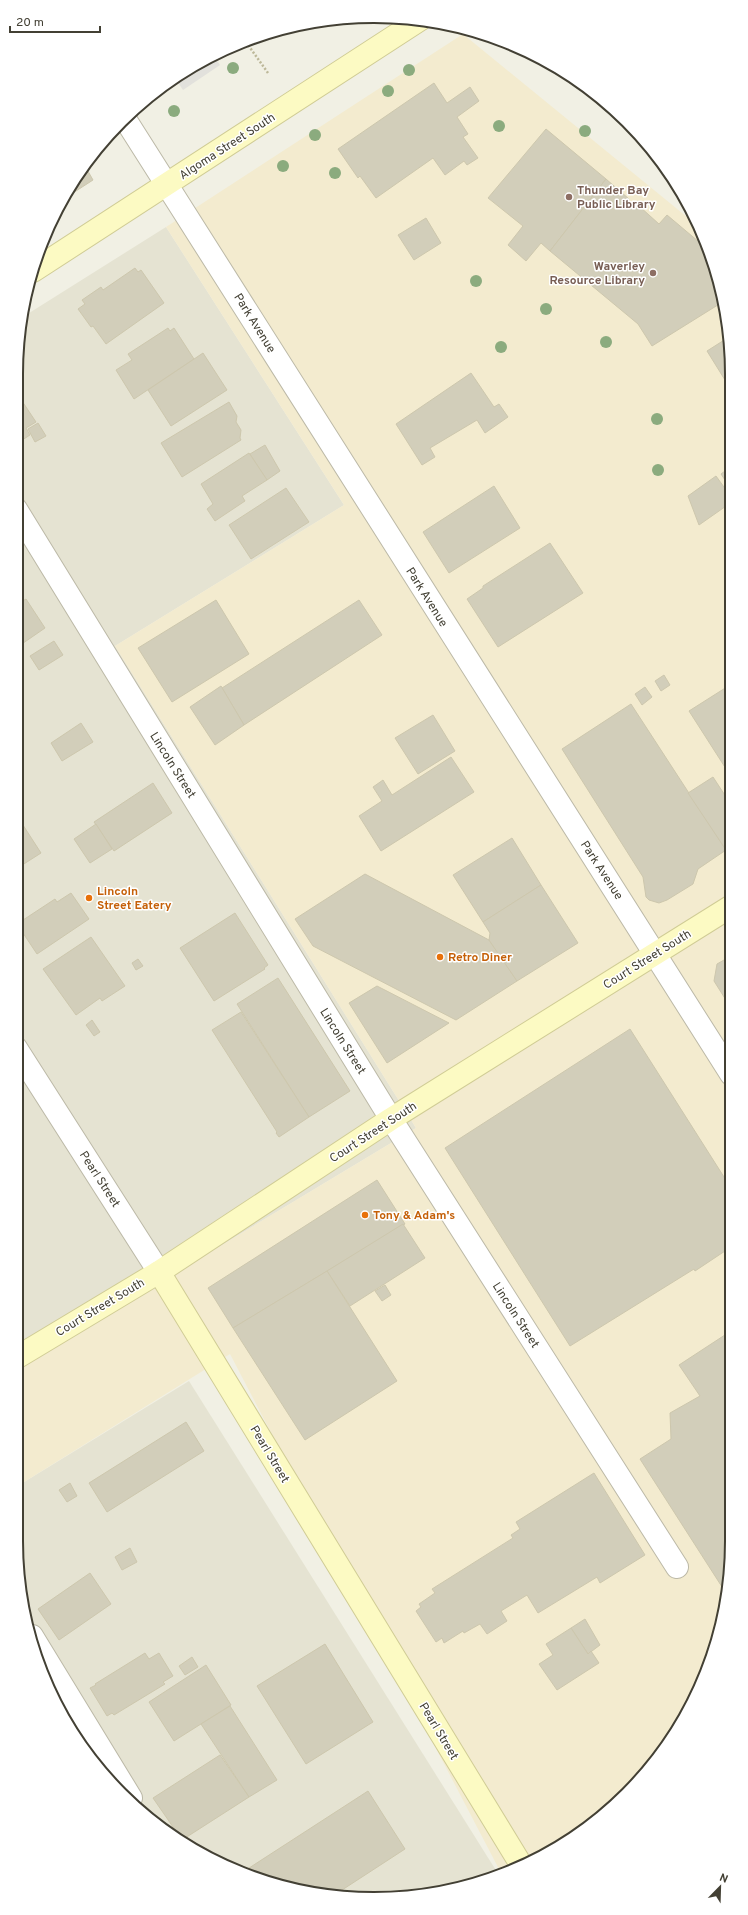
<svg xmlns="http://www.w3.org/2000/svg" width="748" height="1915" font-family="Overpass,sans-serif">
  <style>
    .residential { fill: #e5e3d2 }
    .commercial { fill: #f3ebcf }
    .parking { fill: #e2e1dc }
    .building { fill: #d2ceba; stroke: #cdc7ad }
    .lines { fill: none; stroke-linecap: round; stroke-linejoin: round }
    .street-casing { stroke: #bcb9a7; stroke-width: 24 }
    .secondary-casing { stroke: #d0cc95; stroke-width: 24 }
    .path { stroke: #bdb899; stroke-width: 2.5; stroke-dasharray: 2 2; stroke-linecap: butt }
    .street { stroke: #fff; stroke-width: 22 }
    .secondary { stroke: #fcfac3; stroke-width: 22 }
    .tree { fill: #8bab7e }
    .education-dot { fill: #8d6e63; stroke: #fff; stroke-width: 1.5 }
    .food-dot { fill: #e8710a; stroke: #fff; stroke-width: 1.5 }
    .labels { text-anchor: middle; stroke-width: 3; stroke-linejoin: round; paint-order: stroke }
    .street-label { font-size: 12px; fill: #434034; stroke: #fff }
    .education-label { font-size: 12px; font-weight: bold; fill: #785e54; stroke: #fff; text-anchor: start }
    .food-label { font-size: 12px; font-weight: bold; fill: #c56008; stroke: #fff; text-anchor: start }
    .rim { fill: none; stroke: #434034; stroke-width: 2 }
  </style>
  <rect width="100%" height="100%" fill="#f1f0e4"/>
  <g class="residential">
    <polygon points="166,227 344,505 115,646 416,1128 16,1369 16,374 26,315"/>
    <polygon points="189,1381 497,1872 444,1892 327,1896 259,1880 195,1851 105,1777 64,1720 35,1656 16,1541 16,1487"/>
  </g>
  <polygon class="commercial" points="463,34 698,226 729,327 732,1541 713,1656 658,1759 610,1810 553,1851 500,1871 230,1354 16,1487 16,1369 416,1128 115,646 344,505 166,227"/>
  <polygon class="parking" points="213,55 220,65 183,90 175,78"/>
  <g class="building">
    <polygon points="434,83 447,103 470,87 479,101 457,117 468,134 463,137 478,158 467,165 464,161 445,175 433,158 376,198 360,176 358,178 338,149"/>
    <polygon points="546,129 606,179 550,251 541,243 526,261 508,245 523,226 488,198"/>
    <polygon points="85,166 93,180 62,200 64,195"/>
    <polygon points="606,179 629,199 627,202 635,208 639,206 659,224 667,215 705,247 711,269 710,271 718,289 716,291 721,303 652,346 638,324 550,251"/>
    <polygon points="426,218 441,243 414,260 398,235"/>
    <polygon points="135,268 138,272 141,270 164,303 106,344 93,326 91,327 78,309 85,304 82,300 101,287 103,290"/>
    <polygon points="168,328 170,331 174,328 194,359 134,399 116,370 132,360 128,354"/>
    <polygon points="729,337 729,377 725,380 707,351"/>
    <polygon points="203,353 227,390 171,426 148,390"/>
    <polygon points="471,373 494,407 499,404 508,417 485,433 477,420 430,448 435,457 422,465 396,424"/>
    <polygon points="16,392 36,422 26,428 30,435 16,444"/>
    <polygon points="229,402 237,416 236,422 241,430 240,438 241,440 182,477 161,443"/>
    <polygon points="38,423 46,436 35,442 28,429"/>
    <polygon points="265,445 280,471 267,480 250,454"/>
    <polygon points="249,453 267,480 242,496 245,501 215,521 207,509 213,504 201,484"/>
    <polygon points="729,468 729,486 721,474"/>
    <polygon points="716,476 729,494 729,504 699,525 688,496"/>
    <polygon points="494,486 520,528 449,573 423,532"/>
    <polygon points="286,488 309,522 251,559 229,525"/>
    <polygon points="550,543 583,593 498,647 467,599 483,588 483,586"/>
    <polygon points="16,573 21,581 16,584"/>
    <polygon points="26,599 45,628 16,648 16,605"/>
    <polygon points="216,600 249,654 172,702 138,648"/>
    <polygon points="359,600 382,635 244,725 222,688"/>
    <polygon points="54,641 63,655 39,670 30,656"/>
    <polygon points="664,675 670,685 661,691 655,681"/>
    <polygon points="730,685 730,775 689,711"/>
    <polygon points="221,686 244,725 215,745 190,707"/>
    <polygon points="645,687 652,697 642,705 635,694"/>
    <polygon points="631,704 726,850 698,869 693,884 667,900 659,903 649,900 646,897 643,877 562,749"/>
    <polygon points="433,715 455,751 418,774 395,738"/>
    <polygon points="81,723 93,742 62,761 51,743"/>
    <polygon points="451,757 474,792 381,851 359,816 382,801 373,787 383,780 392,795"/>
    <polygon points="713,777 730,803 730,847 726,850 688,793"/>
    <polygon points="153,783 172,813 114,851 94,822"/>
    <polygon points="21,822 41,853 16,869 16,825"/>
    <polygon points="96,824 112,849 90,863 74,839"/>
    <polygon points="512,838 541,885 483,922 453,875"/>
    <polygon points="365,874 489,940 517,981 456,1020 313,946 295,919"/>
    <polygon points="541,885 578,943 517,981 489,940 490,933 483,922"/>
    <polygon points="71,893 89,919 37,954 17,924 55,899 57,902"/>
    <polygon points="235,913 268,965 264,968 265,969 214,1001 180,948"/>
    <polygon points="91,937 125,986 102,1001 100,998 76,1015 43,969"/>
    <polygon points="731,956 731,1008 714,981 717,964"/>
    <polygon points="138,959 143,966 136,970 132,963"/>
    <polygon points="278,978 350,1091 309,1117 237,1004"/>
    <polygon points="377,986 449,1023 387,1063 349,1003"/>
    <polygon points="241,1012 309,1117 279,1137 276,1133 277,1132 212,1030"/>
    <polygon points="92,1020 100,1032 94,1036 86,1025"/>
    <polygon points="630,1029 731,1188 731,1247 695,1271 694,1269 570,1346 445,1148"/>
    <polygon points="377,1180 405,1224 233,1328 208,1288"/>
    <polygon points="403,1224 425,1258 350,1306 327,1271"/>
    <polygon points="327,1271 397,1381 305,1440 233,1328"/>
    <polygon points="385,1285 391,1295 382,1301 375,1291"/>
    <polygon points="731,1331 732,1541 724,1590 640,1459 671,1439 670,1413 700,1396 679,1365"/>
    <polygon points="186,1422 204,1451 107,1512 89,1483"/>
    <polygon points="16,1449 23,1460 16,1465"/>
    <polygon points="594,1473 645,1555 600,1583 597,1577 538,1613 527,1595 501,1611 507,1621 487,1634 480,1624 464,1633 463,1631 444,1643 442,1638 436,1642 416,1611 421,1607 419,1604 435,1593 432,1589 513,1538 511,1535 520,1529 516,1522"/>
    <polygon points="70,1483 77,1496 67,1502 59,1490"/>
    <polygon points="130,1548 137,1562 122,1570 115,1557"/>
    <polygon points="90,1573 111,1604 59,1640 38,1609"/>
    <polygon points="585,1619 600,1645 588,1654 571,1628"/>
    <polygon points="571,1628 588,1654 591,1651 599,1663 557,1690 539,1664 553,1655 546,1644"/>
    <polygon points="325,1644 373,1722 306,1764 257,1686"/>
    <polygon points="145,1653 149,1659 159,1653 173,1676 163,1682 165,1684 114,1715 112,1713 107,1716 90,1688 96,1685 95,1684"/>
    <polygon points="192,1657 198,1667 185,1675 179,1666"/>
    <polygon points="206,1665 231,1705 174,1741 149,1702"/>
    <polygon points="230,1706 277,1780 249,1797 201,1724"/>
    <polygon points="220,1755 249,1797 182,1840 153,1798"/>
    <polygon points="368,1791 405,1849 342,1890 345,1895 327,1896 259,1880 251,1876 246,1870"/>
  </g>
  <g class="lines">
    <g class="street-casing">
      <g id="street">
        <polyline points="125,119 731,1074"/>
        <polyline points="16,509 391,1119 677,1567"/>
        <polyline points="16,1048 159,1272"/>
        <polyline points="32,1636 131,1798"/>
      </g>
    </g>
    <g class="secondary-casing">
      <g id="secondary">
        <polyline points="33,271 421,19"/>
        <polyline points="159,1272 520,1863"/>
        <polyline points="16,1358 159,1272 391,1119 730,907"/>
      </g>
    </g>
    <polyline class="path" points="246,42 268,73"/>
    <use href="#street" class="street"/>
    <use href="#secondary" class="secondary"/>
  </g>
  <g class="tree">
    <circle cx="233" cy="68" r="6"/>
    <circle cx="409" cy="70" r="6"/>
    <circle cx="388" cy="91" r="6"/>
    <circle cx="174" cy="111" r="6"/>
    <circle cx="499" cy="126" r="6"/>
    <circle cx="585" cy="131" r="6"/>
    <circle cx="315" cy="135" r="6"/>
    <circle cx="283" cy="166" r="6"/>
    <circle cx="335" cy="173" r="6"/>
    <circle cx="476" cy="281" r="6"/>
    <circle cx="546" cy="309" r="6"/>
    <circle cx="606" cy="342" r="6"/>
    <circle cx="501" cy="347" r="6"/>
    <circle cx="657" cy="419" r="6"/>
    <circle cx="658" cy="470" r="6"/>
  </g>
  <g class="education-dot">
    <circle cx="569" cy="197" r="4"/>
    <circle cx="653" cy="273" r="4"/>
  </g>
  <g class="food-dot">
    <circle cx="89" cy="898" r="4"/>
    <circle cx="440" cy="957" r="4"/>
    <circle cx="365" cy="1215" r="4"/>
  </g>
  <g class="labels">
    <g class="street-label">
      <text transform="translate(227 146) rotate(-33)" y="4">Algoma Street South</text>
      <text transform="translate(255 323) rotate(58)" y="4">Park Avenue</text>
      <text transform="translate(427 597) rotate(58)" y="4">Park Avenue</text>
      <text transform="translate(173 765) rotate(58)" y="4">Lincoln Street</text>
      <text transform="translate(602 870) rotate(57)" y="4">Park Avenue</text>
      <text transform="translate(647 959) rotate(-32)" y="4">Court Street South</text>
      <text transform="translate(343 1041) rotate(58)" y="4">Lincoln Street</text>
      <text transform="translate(373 1132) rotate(-33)" y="4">Court Street South</text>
      <text transform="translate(100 1179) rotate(57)" y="4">Pearl Street</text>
      <text transform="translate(100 1307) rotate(-31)" y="4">Court Street South</text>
      <text transform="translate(516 1315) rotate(57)" y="4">Lincoln Street</text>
      <text transform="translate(270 1454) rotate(59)" y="4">Pearl Street</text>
      <text transform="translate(439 1731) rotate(59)" y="4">Pearl Street</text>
    </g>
    <g class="education-label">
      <text x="577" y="194">Thunder Bay<tspan x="577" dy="14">Public Library</tspan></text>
      <text x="645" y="270" text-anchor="end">Waverley<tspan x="645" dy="14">Resource Library</tspan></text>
    </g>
    <g class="food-label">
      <text x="97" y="895">Lincoln<tspan x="97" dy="14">Street Eatery</tspan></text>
      <text x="448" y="961">Retro Diner</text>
      <text x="373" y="1219">Tony &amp; Adam's</text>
    </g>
  </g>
  <path d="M0 0H748V1915H0ZM374 23H374A351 351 0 0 1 725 374V1541A351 351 0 0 1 374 1892H374A351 351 0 0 1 23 1541V374A351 351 0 0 1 374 23Z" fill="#fff" fill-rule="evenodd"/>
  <path class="rim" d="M374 23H374A351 351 0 0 1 725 374V1541A351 351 0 0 1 374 1892H374A351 351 0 0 1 23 1541V374A351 351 0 0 1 374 23Z"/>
  <g transform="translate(720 1887) rotate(23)" stroke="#ffffff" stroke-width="3" paint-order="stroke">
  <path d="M0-3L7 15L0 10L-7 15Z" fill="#434034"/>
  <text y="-6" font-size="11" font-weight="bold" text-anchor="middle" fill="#434034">N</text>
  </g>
  <path d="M10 26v6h90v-6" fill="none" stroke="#434034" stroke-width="2"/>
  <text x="16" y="26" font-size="12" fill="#434034" stroke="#ffffff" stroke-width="3" paint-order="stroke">20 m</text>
</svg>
